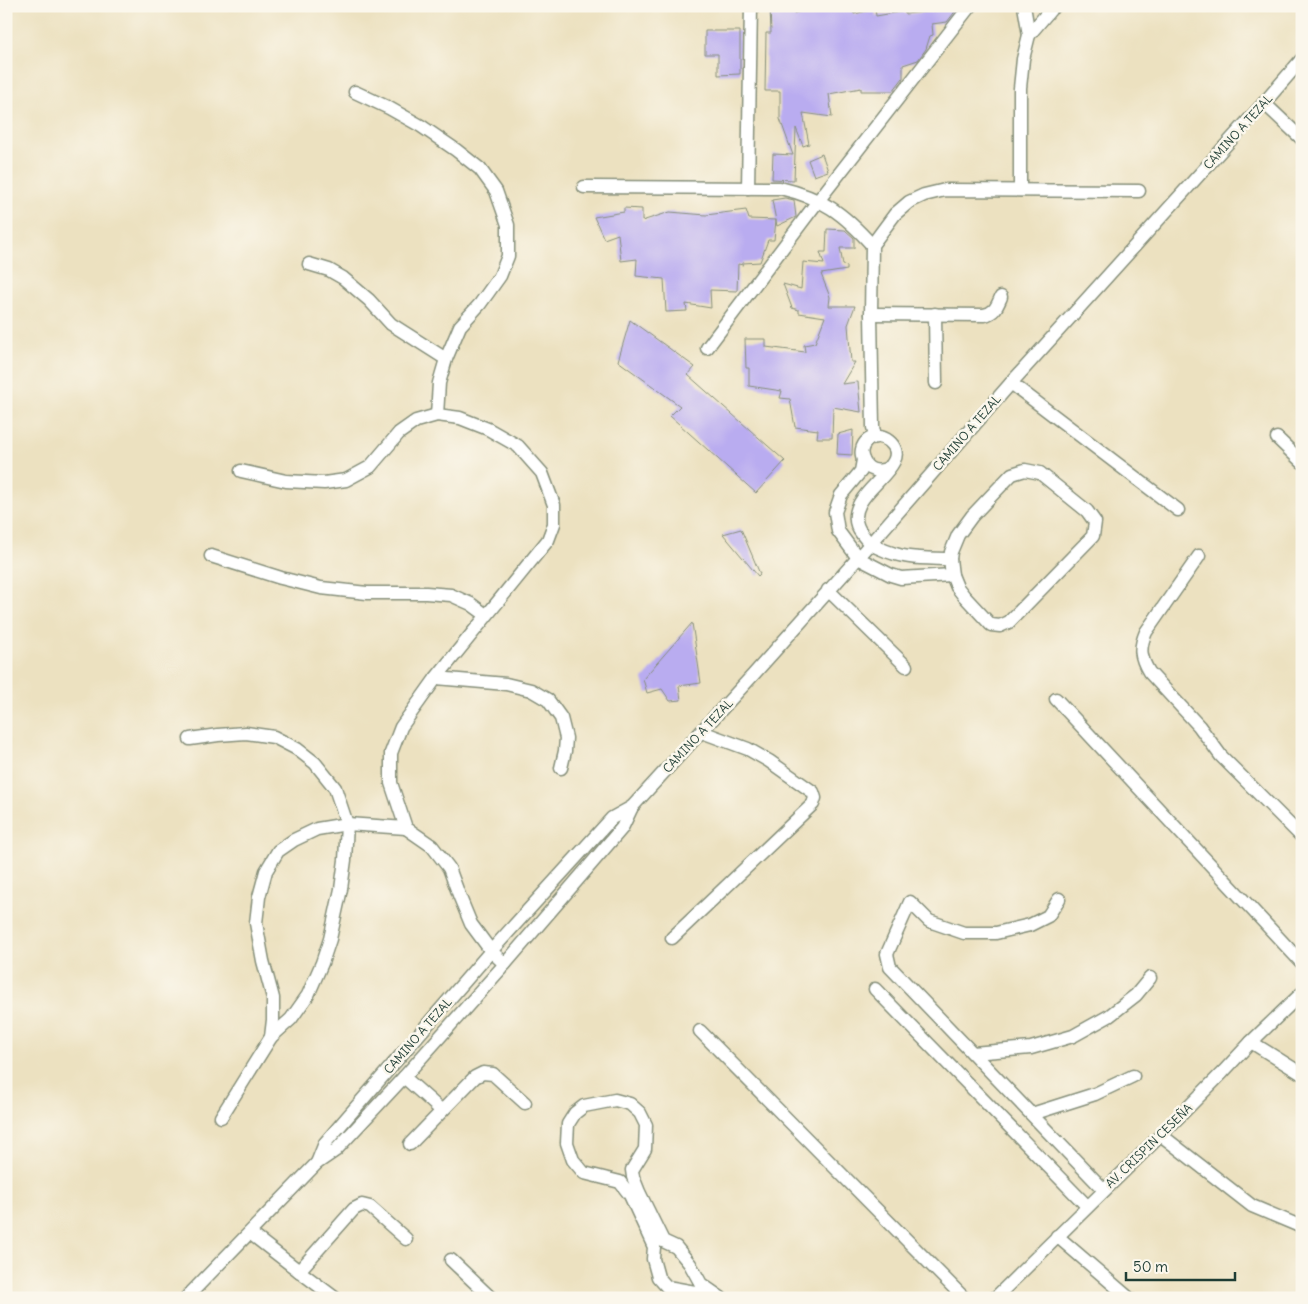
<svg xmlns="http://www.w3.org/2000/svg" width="1308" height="1304" font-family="Delius,sans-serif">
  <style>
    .building { fill: #b9acf0 }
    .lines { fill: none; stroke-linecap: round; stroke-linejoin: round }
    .minor-casing { stroke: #868f7a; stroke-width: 15 }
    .minor { stroke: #fff; stroke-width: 12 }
    .labels { text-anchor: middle; stroke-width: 5; stroke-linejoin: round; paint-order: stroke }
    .street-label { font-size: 12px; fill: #1f3d34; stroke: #fbf7ec }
  </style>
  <rect width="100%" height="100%" fill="#fbf7ec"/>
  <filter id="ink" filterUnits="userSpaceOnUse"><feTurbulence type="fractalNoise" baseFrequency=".02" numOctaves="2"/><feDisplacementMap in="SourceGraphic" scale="10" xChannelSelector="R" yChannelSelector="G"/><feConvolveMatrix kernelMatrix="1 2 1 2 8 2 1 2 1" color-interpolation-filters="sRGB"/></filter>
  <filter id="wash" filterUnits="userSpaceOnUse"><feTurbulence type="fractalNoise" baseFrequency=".0096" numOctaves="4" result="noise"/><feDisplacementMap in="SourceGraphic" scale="20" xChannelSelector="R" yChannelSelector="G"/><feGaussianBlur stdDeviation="1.12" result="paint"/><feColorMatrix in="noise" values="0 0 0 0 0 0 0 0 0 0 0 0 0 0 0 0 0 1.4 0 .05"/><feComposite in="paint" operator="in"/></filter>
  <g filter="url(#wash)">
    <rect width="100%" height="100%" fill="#ece1c0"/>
    <g id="blocks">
      <g class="building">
        <polygon points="770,6 794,6 794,13 817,7 819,11 853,8 854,14 875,9 876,16 905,11 905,14 935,11 934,6 956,6 954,13 947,22 932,24 933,35 930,36 926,49 918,60 903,65 903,78 893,91 861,91 861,88 829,94 832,117 803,113 809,144 803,146 796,128 794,180 772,179 773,154 793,155 780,119 780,91 765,91 766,33 771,33"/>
        <polygon points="705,31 740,31 740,74 718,75 718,54 705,54"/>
        <polygon points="822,154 828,171 814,176 808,160"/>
        <polygon points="785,198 794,200 796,217 777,226 772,200"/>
        <polygon points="624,208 642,209 642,221 670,212 706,215 746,210 749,219 776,220 774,240 768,240 760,262 743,263 743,265 738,264 737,291 710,290 711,308 686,304 687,311 666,312 664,279 636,276 637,259 621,261 618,234 604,239 594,217 624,212"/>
        <polygon points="827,229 845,230 854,238 854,248 840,248 843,265 847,266 847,270 821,274 830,297 829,306 855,306 848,325 851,362 855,362 842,384 858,382 861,412 833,407 832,438 817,438 818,430 795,427 790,399 780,398 782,391 749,386 749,368 746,368 745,339 766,339 766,347 805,352 804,345 815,343 825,317 799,313 799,310 792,308 783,284 801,289 803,262 824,264 820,252 826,252"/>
        <polygon points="630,320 695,367 688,375 785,461 756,493 670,416 680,406 618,361"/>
        <polygon points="853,430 852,455 837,454 838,434"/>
        <polygon points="741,529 760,574 758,576 723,534"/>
        <polygon points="692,623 701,683 679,686 681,700 670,701 662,689 647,693 643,679"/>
      </g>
    </g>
  </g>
  <g filter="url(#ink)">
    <use href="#blocks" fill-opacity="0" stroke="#868f7a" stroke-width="1"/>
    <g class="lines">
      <g class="minor-casing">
        <g id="minor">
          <polyline points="1029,35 1051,9 1055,6"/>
          <polyline points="355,92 389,108 421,126 456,150 480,169 496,191 508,225 508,256 500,276 480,304 460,326 446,359 439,383 437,415"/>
          <polyline points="1264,103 1302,139"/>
          <path d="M584 187 780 188C823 198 843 213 872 245"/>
          <polyline points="748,188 751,6"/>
          <polyline points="1020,190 1020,88 1023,59 1029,35 1024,6"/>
          <polyline points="309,264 329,270 343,278 369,300 391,324 446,359"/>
          <path d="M871 314 984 315C995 313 997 306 1001 297"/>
          <polyline points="935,314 936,383"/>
          <polyline points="707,348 818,201 970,6"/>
          <polyline points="1011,383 1178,510"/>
          <polyline points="875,437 873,427 871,314 872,245 895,214 909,202 924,195 945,190 1139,191"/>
          <polyline points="1277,438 1302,462"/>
          <polyline points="863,460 861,471 841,495 835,512 838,531 858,558 891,575 901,578 952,575"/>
          <path d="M889 467C887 468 885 470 882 470 865 474 854 451 868 440 881 430 902 446 894 461 886 477 869 487 860 503 854 514 854 524 862 534 864 537 867 540 869 543 872 545 876 547 879 548 905 560 923 558 950 559"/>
          <polygon points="1025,470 1040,473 1087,511 1095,522 1093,536 1009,622 1000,626 991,625 964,596 957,587 952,575 950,559 951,552 958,535 972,516 1012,474"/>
          <polyline points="241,471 286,481 324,483 346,480 370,467 399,433 416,421 437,415 460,418 488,429 518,446 542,473 554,505 554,524 548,540 436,678 401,727 391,753 391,783 406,828 432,846 449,868 459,895 471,924 491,951 505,964"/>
          <polyline points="211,556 281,578 321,588 367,593 426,593 451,595 471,604 486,615"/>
          <path d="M1199 556 1146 632C1139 648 1140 657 1149 672L1199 726 1221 756 1302 837"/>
          <polyline points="828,590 906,666"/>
          <polyline points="436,678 506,684 531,690 548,700 561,718 566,738 565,751 561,768"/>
          <polyline points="1056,699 1302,963"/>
          <polyline points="190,739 218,735 246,733 274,737 297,749 315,763 335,788 347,824 345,860 341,889 330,939 322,963 308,995 291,1019 271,1037"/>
          <polyline points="1059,899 1048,916 1030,925 996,933 964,933 929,921 910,902 887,954 890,967 1104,1190"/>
          <polyline points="672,938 813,804 815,798 813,792 769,761 748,749 702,732"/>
          <polyline points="875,989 1087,1206"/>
          <polyline points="700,1031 964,1298"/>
          <polyline points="1251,1042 1302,1074"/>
          <polyline points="973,1053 1031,1048 1073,1036 1109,1016 1136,995 1150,978"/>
          <polyline points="404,1077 442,1111"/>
          <polyline points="1032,1114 1095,1094 1133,1076"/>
          <polyline points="221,1117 271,1037 273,1020 273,998 263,961 256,923 259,897 266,871 278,851 294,840 317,829 347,824 406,828"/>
          <polyline points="1161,1135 1252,1206 1302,1227"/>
          <polyline points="410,1144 475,1077 483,1073 493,1074 525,1103"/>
          <polyline points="317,1163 325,1143 491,951 612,818 632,807"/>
          <polyline points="250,1233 299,1271 335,1298"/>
          <polyline points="1057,1236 1129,1298"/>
          <polyline points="451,1260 491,1298"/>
          <polyline points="299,1271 354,1209 362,1205 370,1207 406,1239"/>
          <polyline points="186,1298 317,1163 336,1150 404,1077 505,964 622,828 632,807 753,675 858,558 1011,383 1264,103 1302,59"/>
          <polyline points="704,1298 695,1292 667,1287 658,1277 653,1259 654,1247 630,1195 620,1182 584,1173 573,1160 567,1143 568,1124 575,1113 584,1106 615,1100 630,1104 640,1113 646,1125 645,1149 632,1170 633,1177 639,1192 663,1241 676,1247 690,1264 701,1284 721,1298"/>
          <polyline points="995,1298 1161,1135 1223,1072 1251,1042 1302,993"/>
        </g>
      </g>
      <use href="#minor" class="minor"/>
    </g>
  </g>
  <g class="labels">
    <g class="street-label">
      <text transform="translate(1238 132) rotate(-48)" y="4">CAMINO A TEZAL</text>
      <text transform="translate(967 433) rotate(-49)" y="4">CAMINO A TEZAL</text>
      <text transform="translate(698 736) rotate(-47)" y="4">CAMINO A TEZAL</text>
      <text transform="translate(418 1036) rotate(-49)" y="4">CAMINO A TEZAL</text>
      <text transform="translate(1149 1146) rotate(-44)" y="4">AV. CRISPIN CESEÑA</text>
    </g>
  </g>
  <rect width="1308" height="1304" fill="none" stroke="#fbf7ec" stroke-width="25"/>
  <path d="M1126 1272v8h109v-8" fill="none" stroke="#1f3d34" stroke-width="2.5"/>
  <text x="1133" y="1272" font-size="15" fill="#1f3d34" stroke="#fbf7ec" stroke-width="4" paint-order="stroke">50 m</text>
</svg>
